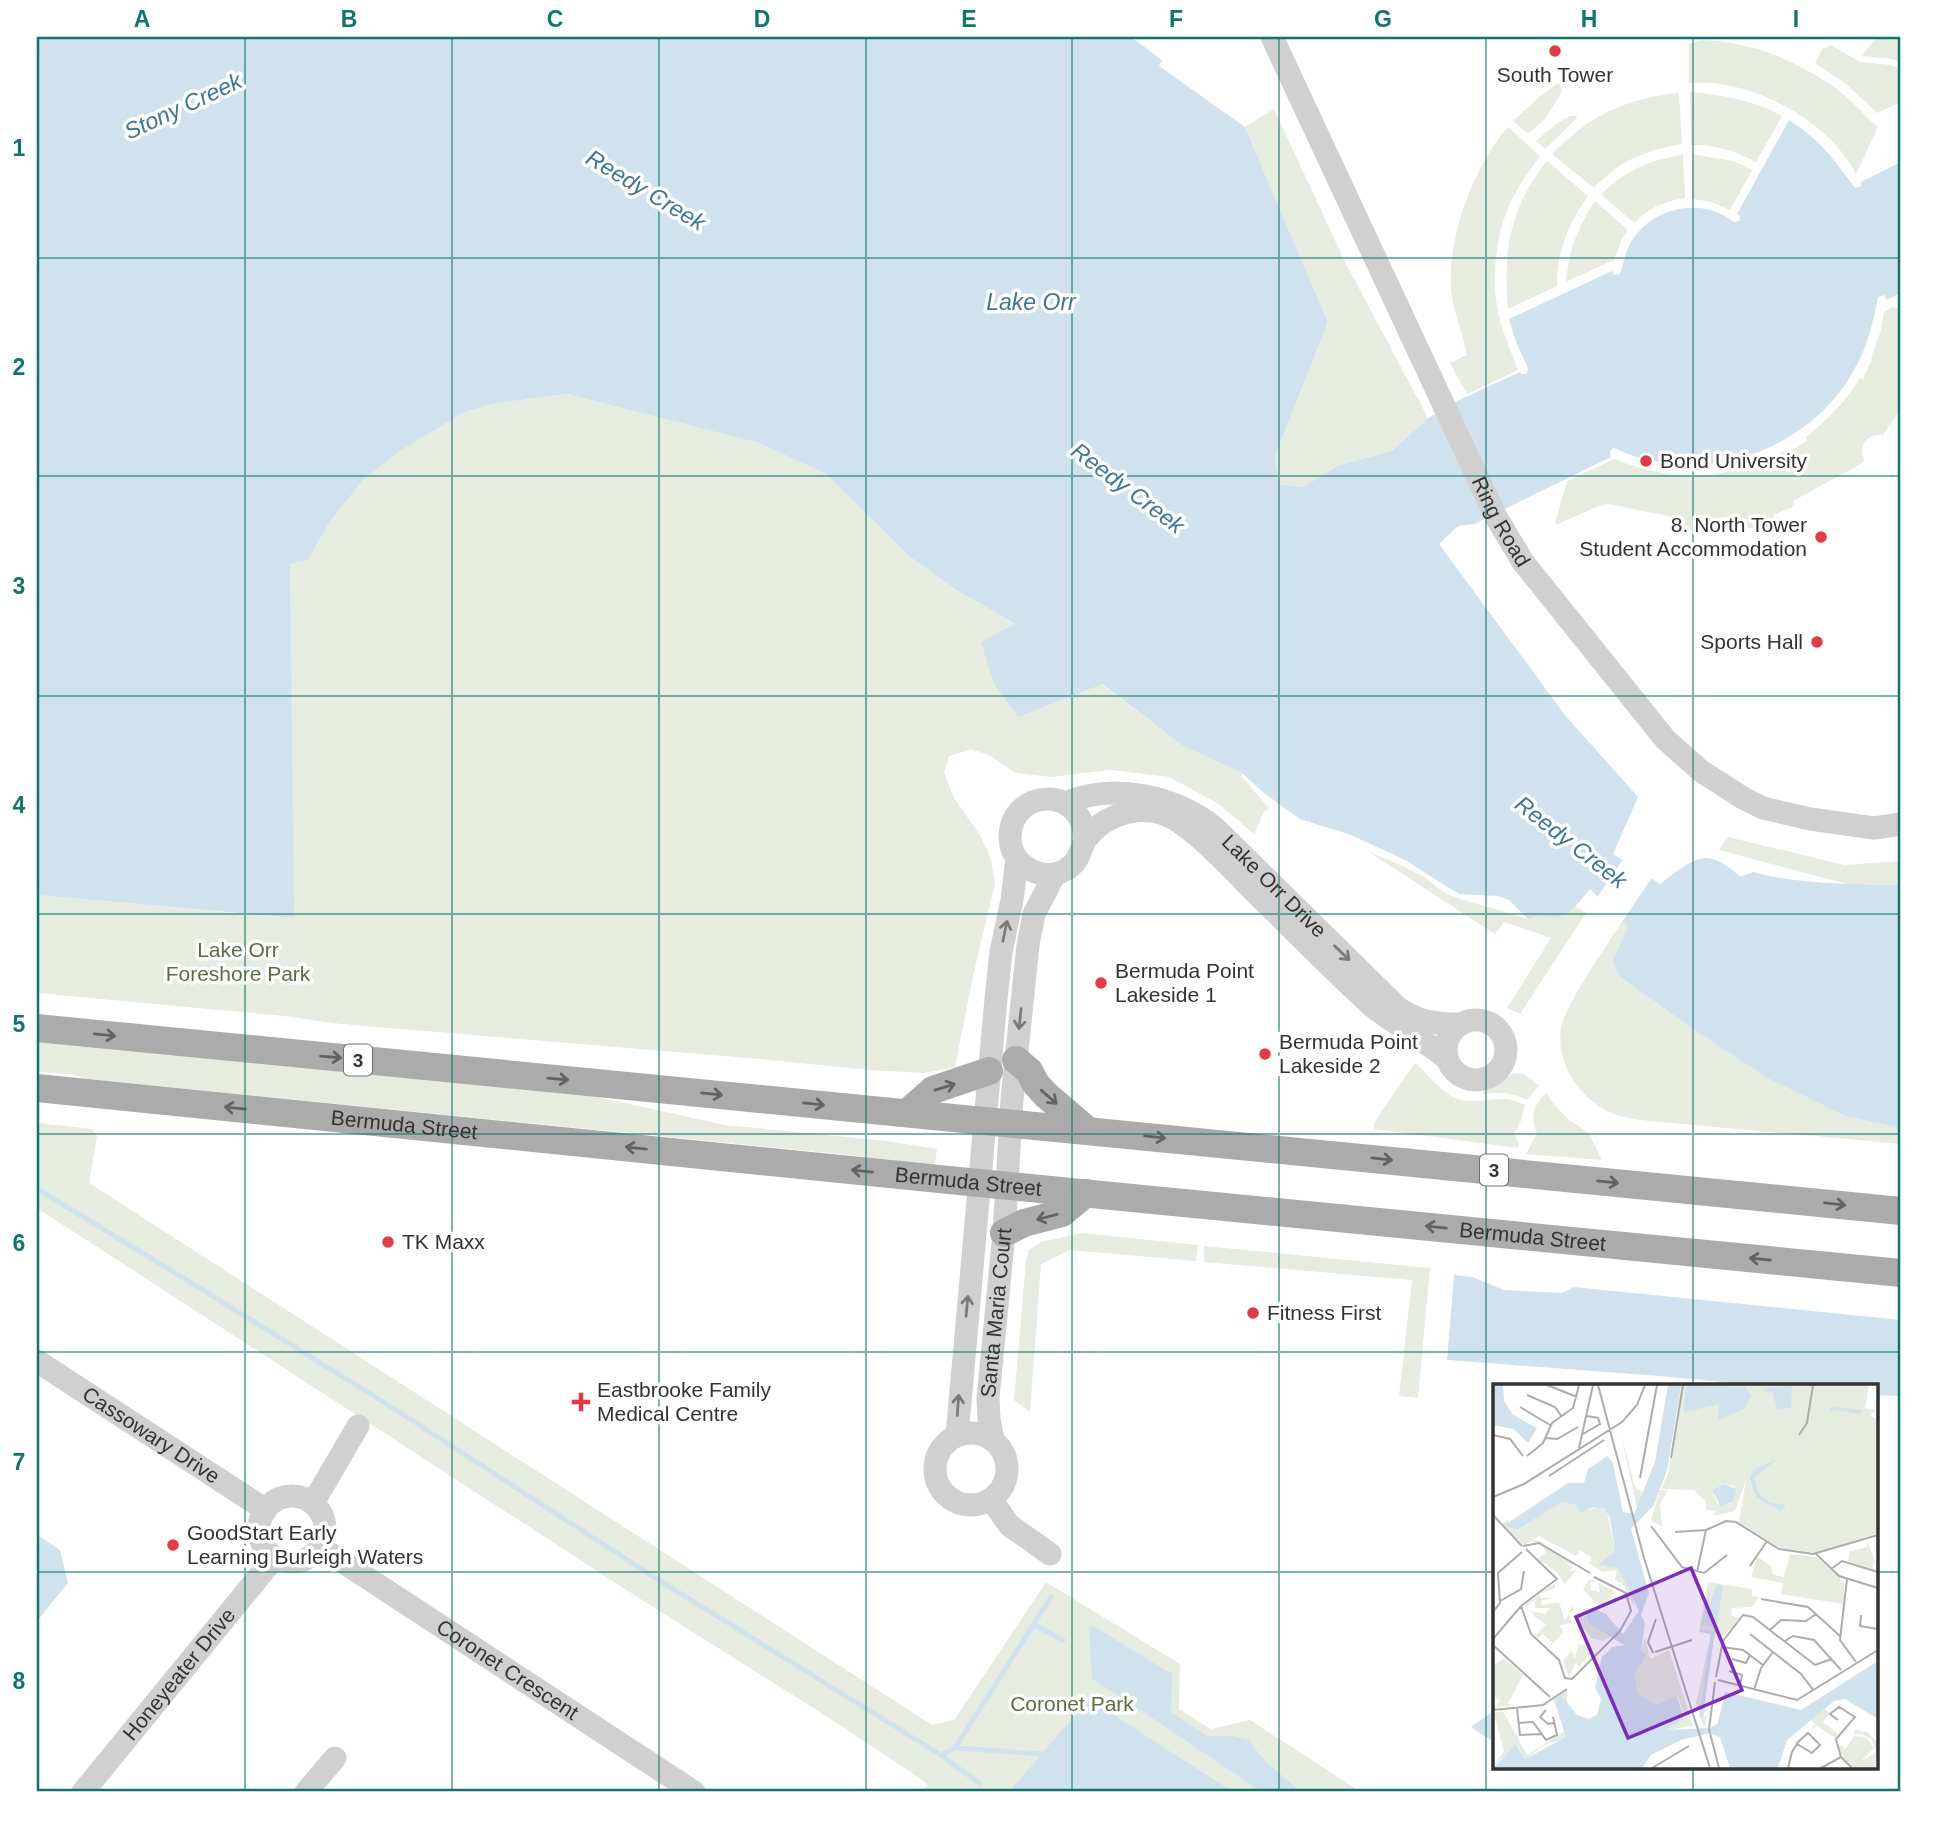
<svg xmlns="http://www.w3.org/2000/svg" width="1938" height="1829" font-family="Arial,sans-serif">
  <style>
    .green { fill: #e6ecdf }
    .water { fill: #cfe2ee }
    .pier { fill: #fff }
    .lines { fill: none; stroke-linecap: round; stroke-linejoin: round }
    .stream { stroke: #cfe2ee; stroke-width: 5 }
    .minor { stroke: #d0d0d0; stroke-width: 23 }
    .major { stroke: #ababab; stroke-width: 28 }
    .oneway { stroke: #7a7a7a }
    .oneway2 { stroke: #636363 }
    .grid { fill: none; stroke: #0f766e; stroke-width: 2; stroke-opacity: 0.55 }
    .poi-dot { fill: #e63946; stroke: #fff; stroke-width: 2.5 }
    .labels { text-anchor: middle; stroke-width: 7; stroke-linejoin: round; paint-order: stroke }
    .shield { fill: #fff; stroke: #707070; stroke-width: 2 }
    .shield-label { font-size: 19px; font-weight: bold; fill: #333 }
    .poi-label { font-size: 21px; fill: #333; stroke: #fff; text-anchor: start }
    .street-label { font-size: 21px; fill: #333; stroke: #fff }
    .park-label { font-size: 21px; fill: #56703f; stroke: #fff }
    .water-label { font-size: 23px; font-style: italic; fill: #3f7597; stroke: #fff }
    .inset-river { fill: none; stroke: #cfe2ee; stroke-width: 3.5 }
    .inset-road { fill: none; stroke: #adadad; stroke-width: 2 }
    .view { fill: #7b2cbf; fill-opacity: 0.15; stroke: #7b2cbf; stroke-width: 3.5 }
    .inset-edge { fill: none; stroke: #333; stroke-width: 3.5 }
    .neatline { fill: none; stroke: #0f766e; stroke-width: 2.5 }
    .grid-label { font-size: 23px; text-anchor: middle; font-weight: bold; fill: #0f766e }
  </style>
  <rect width="100%" height="100%" fill="#fff"/>
  <g class="green">
    <polygon points="1876,37 1901,37 1901,62 1891,59 1862,56"/>
    <path d="M1702 40C1750 41 1800 62 1838 90 1853 101 1864 116 1878 127L1856 174C1828 119 1750 78 1689 83V44Z"/>
    <polygon points="1831,45 1860,62 1891,65 1901,69 1901,102 1877,113 1844,82 1815,63 1822,49"/>
    <polygon points="1559,82 1562,91 1546,118 1528,134 1513,121 1538,98"/>
    <path d="M1690 92C1722 95 1754 100 1782 116L1756 162C1736 151 1714 144 1691 145Z"/>
    <path d="M1679 93 1682 144C1645 150 1619 161 1594 188L1552 154C1589 116 1626 98 1679 93Z"/>
    <polygon points="1274,109 1345,262 1428,418 1392,451 1339,465 1303,487 1279,484 1275,456 1328,322 1245,127"/>
    <polygon points="1570,116 1576,116 1577,118 1545,149 1536,141 1556,124"/>
    <path d="M1508 127 1540 156C1530 170 1519 185 1511 201 1494 238 1490 286 1501 324 1506 340 1512 355 1518 370L1467 394 1450 363 1467 355C1464 338 1457 321 1453 303 1442 249 1472 168 1508 127Z"/>
    <polygon points="1692,154 1733,161 1752,170 1730,210 1712,202 1692,199"/>
    <path d="M1683 155 1685 198C1665 201 1648 208 1634 223L1601 194C1627 170 1648 160 1683 155Z"/>
    <path d="M1547 161 1588 196C1569 222 1556 254 1557 286L1508 309C1503 251 1509 209 1547 161Z"/>
    <path d="M1595 201 1628 230 1622 239 1614 260 1566 282C1568 252 1578 227 1595 201Z"/>
    <path d="M1892 307 1901 309V409L1883 435C1867 433 1858 446 1864 461L1859 465 1793 501 1794 506 1774 515 1775 523 1737 531 1700 533 1701 530 1692 531 1675 519 1668 516 1608 504 1596 507 1558 524 1555 523 1567 481 1614 459C1660 476 1698 482 1746 467L1747 470 1760 465 1761 462 1785 451 1787 453 1807 441 1806 437C1829 419 1845 402 1860 378L1863 379 1872 359 1871 358 1881 330 1884 312Z"/>
    <polygon points="567,394 761,443 826,474 909,556 958,591 1016,625 1101,684 1183,746 1242,773 1241,776 1269,808 1264,812 1254,834 1219,804 1169,777 1110,770 1051,777 1016,773 991,756 971,749 949,756 944,772 954,798 980,835 991,859 995,883 973,976 955,1067 924,1073 869,1070 760,1059 341,1024 284,1016 37,993 37,895 293,918 290,563 308,560 329,523 363,480 400,451 463,413 491,404"/>
    <polygon points="1728,837 1844,865 1901,861 1901,885 1847,884 1719,850"/>
    <path d="M1369 852C1388 860 1410 868 1428 880 1434 884 1438 889 1445 893 1471 904 1500 909 1527 919L1535 915 1560 916 1575 906 1586 913 1520 1014 1507 1008 1551 938 1504 922 1495 934Z"/>
    <path d="M1622 922 1628 928 1630 984 1693 1029 1767 1078 1845 1116 1901 1128V1144L1650 1121C1642 1120 1632 1119 1624 1117 1586 1108 1555 1068 1561 1029 1563 1016 1570 1005 1576 994 1590 969 1606 946 1622 922Z"/>
    <path d="M37 1041 597 1097 725 1125 887 1141 937 1149 935 1163C911 1167 883 1162 859 1156L88 1079 70 1074 37 1072Z"/>
    <path d="M1415 1063C1427 1073 1438 1089 1453 1097 1472 1106 1485 1098 1503 1099 1511 1099 1518 1102 1525 1105L1521 1121 1514 1133 1519 1145 1518 1148 1374 1129V1123L1379 1115Z"/>
    <path d="M1514 1073 1525 1075 1539 1086 1527 1100C1512 1092 1499 1092 1482 1094L1483 1092C1498 1086 1502 1078 1514 1073Z"/>
    <path d="M1546 1093 1553 1103 1568 1119 1589 1133 1602 1160 1526 1154 1537 1134C1531 1115 1532 1108 1546 1093Z"/>
    <polygon points="37,1123 92,1129 97,1136 89,1183 932,1725 954,1720 1046,1582 1180,1664 1179,1709 1211,1729 1250,1720 1361,1792 921,1792 928,1785 917,1776 826,1716 639,1598 37,1208"/>
    <polygon points="1082,1233 1198,1245 1196,1261 1069,1250 1041,1264 1030,1412 1014,1400 1026,1261 1029,1250 1041,1242"/>
    <polygon points="1204,1246 1430,1268 1418,1398 1399,1396 1412,1280 1204,1262"/>
  </g>
  <g class="water">
    <path d="M37 37H1131L1162 60 1159 66 1245 127 1328 322 1275 456 1279 484 1303 487 1339 465 1392 451 1428 418 1459 400 1520 372 1522 374H1527L1528 368 1516 342 1509 319 1612 271 1614 275 1620 274C1624 263 1625 250 1633 239 1655 206 1703 197 1734 222L1740 221V216L1737 214 1789 120C1821 141 1833 158 1855 188L1861 186V182L1901 162V293L1886 300 1884 295 1878 297C1873 321 1868 346 1855 368 1824 427 1757 465 1691 465 1671 465 1647 461 1628 454 1622 452 1618 449 1613 448L1610 451 1611 457 1474 524 1458 526 1439 544 1564 714 1638 797 1613 854 1660 884C1671 876 1691 858 1706 858 1719 858 1732 870 1741 877L1753 872C1801 885 1852 884 1901 885V1128L1845 1116 1767 1078 1693 1029 1630 984 1618 974 1613 960 1628 928 1590 889C1582 898 1574 911 1561 916 1550 920 1540 912 1528 919L1509 900 1498 896 1459 894 1405 860 1351 835 1300 819 1265 794 1242 773 1183 746 1102 684 1018 717 994 684 981 642 1015 624 958 591 909 556 826 474 760 443 567 394 491 404 463 413 400 451 363 480 329 523 308 560 290 564 294 918 37 895Z"/>
    <polygon points="1454,1275 1472,1277 1504,1290 1562,1293 1574,1287 1901,1320 1901,1396 1877,1395 1877,1386 1764,1386 1659,1376 1447,1360"/>
    <polygon points="37,1535 60,1550 68,1583 37,1621"/>
    <polygon points="1093,1626 1172,1674 1171,1712 1207,1736 1233,1736 1249,1740 1264,1760 1301,1792 1262,1792 1130,1703 1092,1679 1089,1628"/>
    <polygon points="1089,1699 1233,1792 1009,1792"/>
    <polygon points="1495,1710 1495,1743 1471,1727"/>
  </g>
  <polygon class="pier" points="1624,858 1653,876 1620,925 1596,899"/>
  <g class="lines">
    <g class="stream">
      <polyline points="37,1189 169,1269 396,1410 646,1572 941,1755 955,1748 1051,1597"/>
      <polyline points="1034,1625 1063,1640"/>
      <polyline points="955,1748 1043,1754"/>
      <polyline points="941,1755 979,1783"/>
    </g>
    <g class="minor">
      <path id="s1" d="M1272 37 1496 517 1523 562 1665 739 1701 771 1743 798 1763 808 1810 819 1874 828 1901 824"/>
      <path id="s2" d="M1065 803C1113 782 1175 796 1215 828L1397 1007C1418 1022 1435 1024 1460 1024"/>
      <path d="M1085 840C1083 784 1011 788 1010 837 1010 865 1042 884 1067 869 1081 860 1079 850 1086 839 1101 819 1127 808 1152 811 1163 813 1176 819 1185 826 1209 843 1230 867 1251 888 1291 927 1330 968 1372 1006 1396 1025 1423 1039 1447 1059"/>
      <circle cx="1476" cy="1050" r="30"/>
      <path id="s3" d="M37 1361 266 1510"/>
      <circle cx="971" cy="1469" r="36"/>
      <polyline points="957,1436 996,999 1001,952 1012,900 1017,859"/>
      <path id="s4" d="M993 1440 989 1419 988 1398 1004 1233 1012 1099 1028 945 1034 914 1055 874"/>
      <circle cx="292" cy="1529" r="33"/>
      <polyline points="991,1499 1009,1525 1050,1554"/>
      <polyline points="313,1503 358,1426"/>
      <path id="s5" d="M320 1547 694 1792"/>
      <path id="s6" d="M83 1792 275 1557"/>
      <polyline points="306,1792 335,1758"/>
    </g>
    <g class="major">
      <polyline points="37,1028 1901,1211"/>
      <polyline points="1016,1060 1029,1071 1036,1084 1046,1095 1087,1130"/>
      <path id="s7" d="M37 1088 979 1183 1901 1273"/>
      <polyline points="907,1113 933,1090 989,1071"/>
      <polyline points="1004,1233 1024,1223 1062,1213 1086,1193"/>
    </g>
  </g>
  <defs><path id="oneway-shaft" d="M-6 0H5M1.5-3L5.5 0L1.5 3" fill="none" stroke-width="1.6" stroke-linecap="round" stroke-linejoin="round" transform="scale(1.75)"/></defs>
  <g class="oneway">
    <use href="#oneway-shaft" transform="translate(1005 931) rotate(-78)"/>
    <use href="#oneway-shaft" transform="translate(1342 953) rotate(44)"/>
    <use href="#oneway-shaft" transform="translate(1020 1019) rotate(96)"/>
    <use href="#oneway-shaft" transform="translate(967 1306) rotate(-85)"/>
    <use href="#oneway-shaft" transform="translate(958 1405) rotate(-86)"/>
  </g>
  <g class="oneway2">
    <use href="#oneway-shaft" transform="translate(105 1035) rotate(6)"/>
    <use href="#oneway-shaft" transform="translate(331 1057) rotate(5)"/>
    <use href="#oneway-shaft" transform="translate(558 1079) rotate(5)"/>
    <use href="#oneway-shaft" transform="translate(945 1087) rotate(-17)"/>
    <use href="#oneway-shaft" transform="translate(712 1094) rotate(6)"/>
    <use href="#oneway-shaft" transform="translate(1049 1097) rotate(41)"/>
    <use href="#oneway-shaft" transform="translate(814 1104) rotate(6)"/>
    <use href="#oneway-shaft" transform="translate(235 1108) rotate(-174)"/>
    <use href="#oneway-shaft" transform="translate(1155 1137) rotate(6)"/>
    <use href="#oneway-shaft" transform="translate(636 1148) rotate(-174)"/>
    <use href="#oneway-shaft" transform="translate(1382 1159) rotate(6)"/>
    <use href="#oneway-shaft" transform="translate(862 1171) rotate(-174)"/>
    <use href="#oneway-shaft" transform="translate(1608 1182) rotate(6)"/>
    <use href="#oneway-shaft" transform="translate(1835 1204) rotate(6)"/>
    <use href="#oneway-shaft" transform="translate(1047 1217) rotate(165)"/>
    <use href="#oneway-shaft" transform="translate(1436 1227) rotate(-174)"/>
    <use href="#oneway-shaft" transform="translate(1760 1259) rotate(-174)"/>
  </g>
  <path class="grid" d="M245 37V1792M452 37V1792M659 37V1792M866 37V1792M1072 37V1792M1279 37V1792M1486 37V1792M1693 37V1386M37 258H1901M37 476H1901M37 696H1901M37 914H1901M37 1134H1901M37 1352H1901M37 1572H1495M1877 1572H1901M1693 1768V1792"/>
  <g class="poi-dot">
    <circle cx="1555" cy="51" r="7"/>
    <circle cx="1646" cy="461" r="7"/>
    <circle cx="1821" cy="537" r="7"/>
    <circle cx="1817" cy="642" r="7"/>
    <circle cx="1101" cy="983" r="7"/>
    <circle cx="1265" cy="1054" r="7"/>
    <circle cx="388" cy="1242" r="7"/>
    <circle cx="1253" cy="1313" r="7"/>
    <path d="M577.5 1391.5h7v7h7v7h-7v7h-7v-7h-7v-7h7z"/>
    <circle cx="173" cy="1545" r="7"/>
  </g>
  <g class="labels">
    <g class="shield">
      <rect x="344" y="1044.5" width="28" height="31" rx="5"/>
      <rect x="1480" y="1154.5" width="28" height="31" rx="5"/>
    </g>
    <g class="shield-label">
      <text x="358" y="1067">3</text>
      <text x="1494" y="1177">3</text>
    </g>
    <g class="poi-label">
      <text x="1555" y="82" text-anchor="middle">South Tower</text>
      <text x="1660" y="468">Bond University</text>
      <text x="1807" y="532" text-anchor="end">8. North Tower<tspan x="1807" dy="24">Student Accommodation</tspan></text>
      <text x="1803" y="649" text-anchor="end">Sports Hall</text>
      <text x="1115" y="978">Bermuda Point<tspan x="1115" dy="24">Lakeside 1</tspan></text>
      <text x="1279" y="1049">Bermuda Point<tspan x="1279" dy="24">Lakeside 2</tspan></text>
      <text x="402" y="1249">TK Maxx</text>
      <text x="1267" y="1320">Fitness First</text>
      <text x="597" y="1397">Eastbrooke Family<tspan x="597" dy="24">Medical Centre</tspan></text>
      <text x="187" y="1540">GoodStart Early<tspan x="187" dy="24">Learning Burleigh Waters</tspan></text>
    </g>
    <g class="street-label">
      <text dy="7" stroke="none"><textPath href="#s1" startOffset="536">Ring Road</textPath></text>
      <text dy="7" stroke="none"><textPath href="#s2" startOffset="242">Lake Orr Drive</textPath></text>
      <text dy="7" stroke="none"><textPath href="#s7" startOffset="369">Bermuda Street</textPath></text>
      <text dy="7" stroke="none"><textPath href="#s7" startOffset="936">Bermuda Street</textPath></text>
      <text dy="7" stroke="none"><textPath href="#s7" startOffset="1503">Bermuda Street</textPath></text>
      <text dy="7" stroke="none"><textPath href="#s4" startOffset="128">Santa Maria Court</textPath></text>
      <text dy="7" stroke="none"><textPath href="#s3" startOffset="136">Cassowary Drive</textPath></text>
      <text dy="7" stroke="none"><textPath href="#s5" startOffset="224">Coronet Crescent</textPath></text>
      <text dy="7" stroke="none"><textPath href="#s6" startOffset="152">Honeyeater Drive</textPath></text>
    </g>
    <g class="park-label">
      <text x="238" y="957">Lake Orr<tspan x="238" dy="24">Foreshore Park</tspan></text>
      <text x="1072" y="1711">Coronet Park</text>
    </g>
    <g class="water-label">
      <text transform="translate(183 106) rotate(-25)" y="8">Stony Creek</text>
      <text transform="translate(646 190) rotate(31)" y="8">Reedy Creek</text>
      <text x="1031" y="310">Lake Orr</text>
      <text transform="translate(1128 488) rotate(37)" y="8">Reedy Creek</text>
      <text transform="translate(1571 842) rotate(38)" y="8">Reedy Creek</text>
    </g>
  </g>
  <g transform="translate(1493 1384)">
    <rect width="385" height="385" fill="#fff"/>
    <path d="M188 1H376L372 24 382 26 377 32 385 36V149L324 169 287 164 246 138 253 96 242 127 220 132 223 127 213 126 212 116 201 106 168 105 175 90ZM231 100 242 102 243 109 237 120 230 121 224 119 219 106ZM127 46 142 103 150 109 144 124ZM167 106H175L167 120 169 143 158 136ZM69 118 82 121 88 129 105 122 114 128 122 167 109 183 113 180 125 184 138 208 142 224 129 199 122 196 124 186 110 188 96 179 99 174 87 166 83 172 46 152 39 156 46 157 53 161 38 157 31 161 9 140 15 136 18 139 12 141 24 146ZM374 157 382 176 379 185 355 177 356 168 374 163ZM49 162 83 181 72 179 80 183 76 187 84 186 71 200 65 189 45 175 53 168ZM297 170 323 173 351 198V220L288 210 290 199 258 193 264 173 278 182 280 191 291 193ZM96 195 103 197 98 198 97 206 107 208 105 199 122 208 112 220H103L90 205ZM215 198 259 205V212L266 213 259 223 239 224 238 231 245 234 241 241 230 252 222 249 209 324 216 325 211 329 212 333 215 329 211 344 203 319 218 250 206 247ZM62 199V204L47 210 48 215 50 214H60L49 216 48 221 66 218 72 237 79 222 82 227 76 230 79 239 67 241 70 248 57 263 59 258 50 250 45 254 39 248 43 251 53 240 40 232V229L57 238 37 227 52 230 57 224H41L43 215 32 223V221ZM88 231 96 233 94 239 120 252 110 257 98 254 84 235ZM152 253 157 275 176 266 200 342 174 346 192 334 185 312 162 321 144 308 142 290ZM85 260 97 262 99 268 86 283 83 279 76 293 70 277 79 266 82 275ZM11 274 30 291 15 319 19 322 2 323 7 317 0 311V282ZM74 306V354L49 362 32 376 24 360 0 382 11 368 1 329 10 327 34 371 71 347 60 315ZM330 324 337 329 330 338 345 350 342 354 324 342 316 348 322 340 317 335ZM362 346 374 348 385 358 382 384H361L351 375 346 364 349 361 352 366 361 352 373 353 381 364 368 377 383 369 379 355 368 350 361 351Z" fill="#e6ecdf" fill-rule="evenodd"/>
    <path d="M0 1H10L11 17 20 31 44 44 35 59 21 45 0 41ZM175 1H188L174 86 161 121 138 145 156 209 148 231 152 239 148 267 153 271 142 290 144 308 162 321 184 312 191 335 174 346 217 344 225 339 232 308 308 326 385 277V335L352 315 341 317 294 356 285 384H237L227 353 217 349 188 356 158 371 149 384H0L23 360 32 375 73 353 62 316 68 311 84 331 96 335 104 331 108 315 102 304 109 273 120 263 131 261 95 239 93 230 98 224 113 230 130 250 146 227 125 184 105 181 122 167 117 134 111 125 100 123 88 129 82 121 69 118 24 146 12 141 75 99H91L95 85 114 72 120 79 130 128 141 130 162 78ZM193 1 252 3 259 12 251 25 225 36 226 20 191 28ZM299 1 298 24 284 25 280 9 268 6ZM284 75 261 94 265 109 277 119 293 121 288 127 263 113 257 95 260 86ZM231 100 244 105 240 117 228 123 219 106ZM224 201 230 202 223 244 212 241 214 225 211 241 208 243 216 205V220Z" fill="#cfe2ee"/>
    <path class="inset-river" d="M338 27 340 24 368 28M207 246 220 249 208 333"/>
    <path class="inset-road" d="M54 1 84 13M105 1 151 174 217 384M34 11 62 23 69 33M27 23 57 41M90 50 107 40 105 34 94 32M0 51 17 55 30 72M306 51 314 39 320 1M53 54 64 55 85 43M86 64 100 1M34 72 50 59 59 39 80 24 86 1M178 74 190 1M56 92 111 56M147 94 164 1M0 113 31 100 129 38 144 21 152 1M0 131 29 162M158 142 189 183 211 189 234 171M182 148 213 146M30 162 46 159 97 189M323 170 346 192 385 204M257 182 274 157M338 185 349 177 385 188M204 188 213 146 233 137 243 138 286 165 320 170 385 151M354 195 347 256 363 278M268 215 315 223 347 252M7 217 28 205 31 187M28 222 38 250 66 276 72 294 79 295 127 247 138 227 133 209 101 193M0 228 7 219 5 189 29 168M368 231 367 242 385 245M277 246 288 236 313 237 323 230M257 250 308 290 321 307M0 255 28 222 64 195 33 165M292 257 300 252 321 256 348 286M0 261 57 313M229 263 250 266 270 281M158 264 160 269 155 258 163 235M162 268 199 256M239 275 253 279 257 271M236 287 249 291 247 302M223 293 230 257 250 231 260 233 322 281 339 275M225 296 304 316 385 266M222 298 216 345 226 384M261 306 268 284 280 268M24 324 27 351 49 350M0 326 50 321 74 305M53 326 47 333 55 340 61 339M345 336 337 330 346 323 362 333 343 355 348 373 359 384M25 339 40 338 53 356 64 351 60 333M159 384 196 362M295 384 299 368 304 360V359L315 349 327 361 319 369 304 360M328 384 348 373"/>
    <path class="view" d="M198 184 249 306 135 354 83 233Z"/>
    <rect width="385" height="385" class="inset-edge"/>
  </g>
  <rect width="1938" height="1829" fill="none" stroke="#ffffff" stroke-width="77"/>
  <rect x="38" y="38" width="1861" height="1752" class="neatline"/>
  <g class="grid-label">
    <text x="142" y="27">A</text>
    <text x="349" y="27">B</text>
    <text x="555" y="27">C</text>
    <text x="762" y="27">D</text>
    <text x="969" y="27">E</text>
    <text x="1176" y="27">F</text>
    <text x="1383" y="27">G</text>
    <text x="1589" y="27">H</text>
    <text x="1796" y="27">I</text>
    <text x="19" y="156">1</text>
    <text x="19" y="375">2</text>
    <text x="19" y="594">3</text>
    <text x="19" y="813">4</text>
    <text x="19" y="1032">5</text>
    <text x="19" y="1251">6</text>
    <text x="19" y="1470">7</text>
    <text x="19" y="1689">8</text>
  </g>
</svg>
